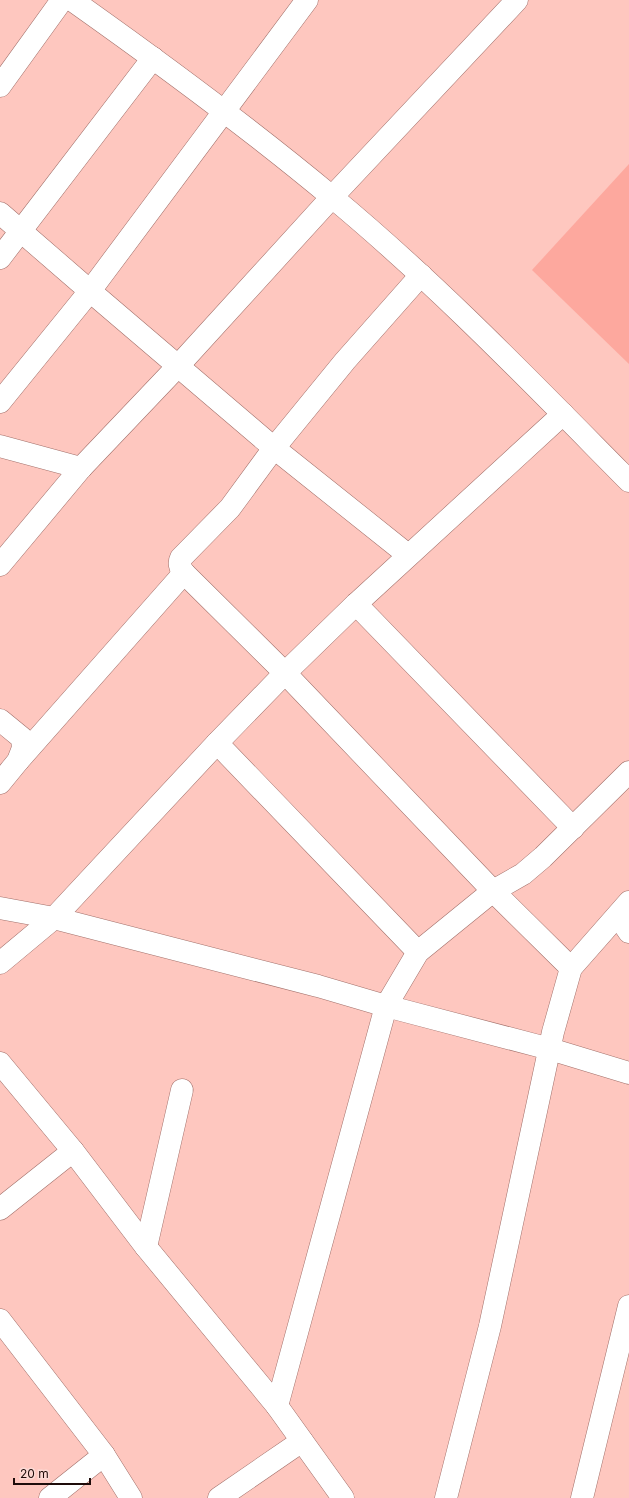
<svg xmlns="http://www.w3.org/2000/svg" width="629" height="1498" font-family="Inter,sans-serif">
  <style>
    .green { fill: #fda89e }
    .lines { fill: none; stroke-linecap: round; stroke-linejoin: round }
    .minor-casing { stroke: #a2706a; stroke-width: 23 }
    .secondary-casing { stroke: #a2706a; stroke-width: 23 }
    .minor { stroke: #fff; stroke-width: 22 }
    .secondary { stroke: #fff; stroke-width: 22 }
  </style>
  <rect width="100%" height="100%" fill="#fec7bf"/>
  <polygon class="green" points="629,164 629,364 532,270"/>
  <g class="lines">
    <g class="minor-casing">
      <g id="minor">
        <polyline points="0,86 62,0"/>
        <polyline points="0,213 90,291 274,448 408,555"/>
        <polyline points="0,258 153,58"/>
        <path d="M421 275 345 361 274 448 230 508 181 558C178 564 180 568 184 573L285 673 493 891 571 968"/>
        <polyline points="0,402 90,291 307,0"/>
        <polyline points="0,446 81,468"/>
        <polyline points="0,565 81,468 178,366 332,197 517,0"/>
        <polyline points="356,604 573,828"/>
        <polyline points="0,720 22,738 23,748 18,761 0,783"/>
        <polyline points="217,743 418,952"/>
        <polyline points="18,761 184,573"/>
        <polyline points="0,908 54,918 318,986 386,1006 550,1049 629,1073"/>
        <polyline points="618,916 629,932"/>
        <polyline points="0,963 54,918 217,743 285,673 356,604 563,414"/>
        <polyline points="0,1063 73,1151 146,1247 277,1406 343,1498"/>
        <polyline points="0,1209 73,1151"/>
        <polyline points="146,1247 182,1090"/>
        <polyline points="0,1320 104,1455 131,1498"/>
        <polyline points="277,1406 386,1006 418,952 493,891 523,874 543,857 629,772"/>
        <polyline points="50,1498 104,1455"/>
        <polyline points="219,1498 302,1441"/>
        <polyline points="446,1498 490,1326 553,1032 571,968 629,902"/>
        <polyline points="582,1498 629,1306"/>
      </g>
    </g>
    <g class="secondary-casing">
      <path id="secondary" d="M72 0C161 63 248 127 332 197 437 284 533 384 629 481"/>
    </g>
    <use href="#minor" class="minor"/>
    <use href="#secondary" class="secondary"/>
  </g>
  <path d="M14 1478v6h76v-6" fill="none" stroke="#1e0c0a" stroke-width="2"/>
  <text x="20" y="1478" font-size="12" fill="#1e0c0a" stroke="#fcdad5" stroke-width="3" paint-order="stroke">20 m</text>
</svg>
